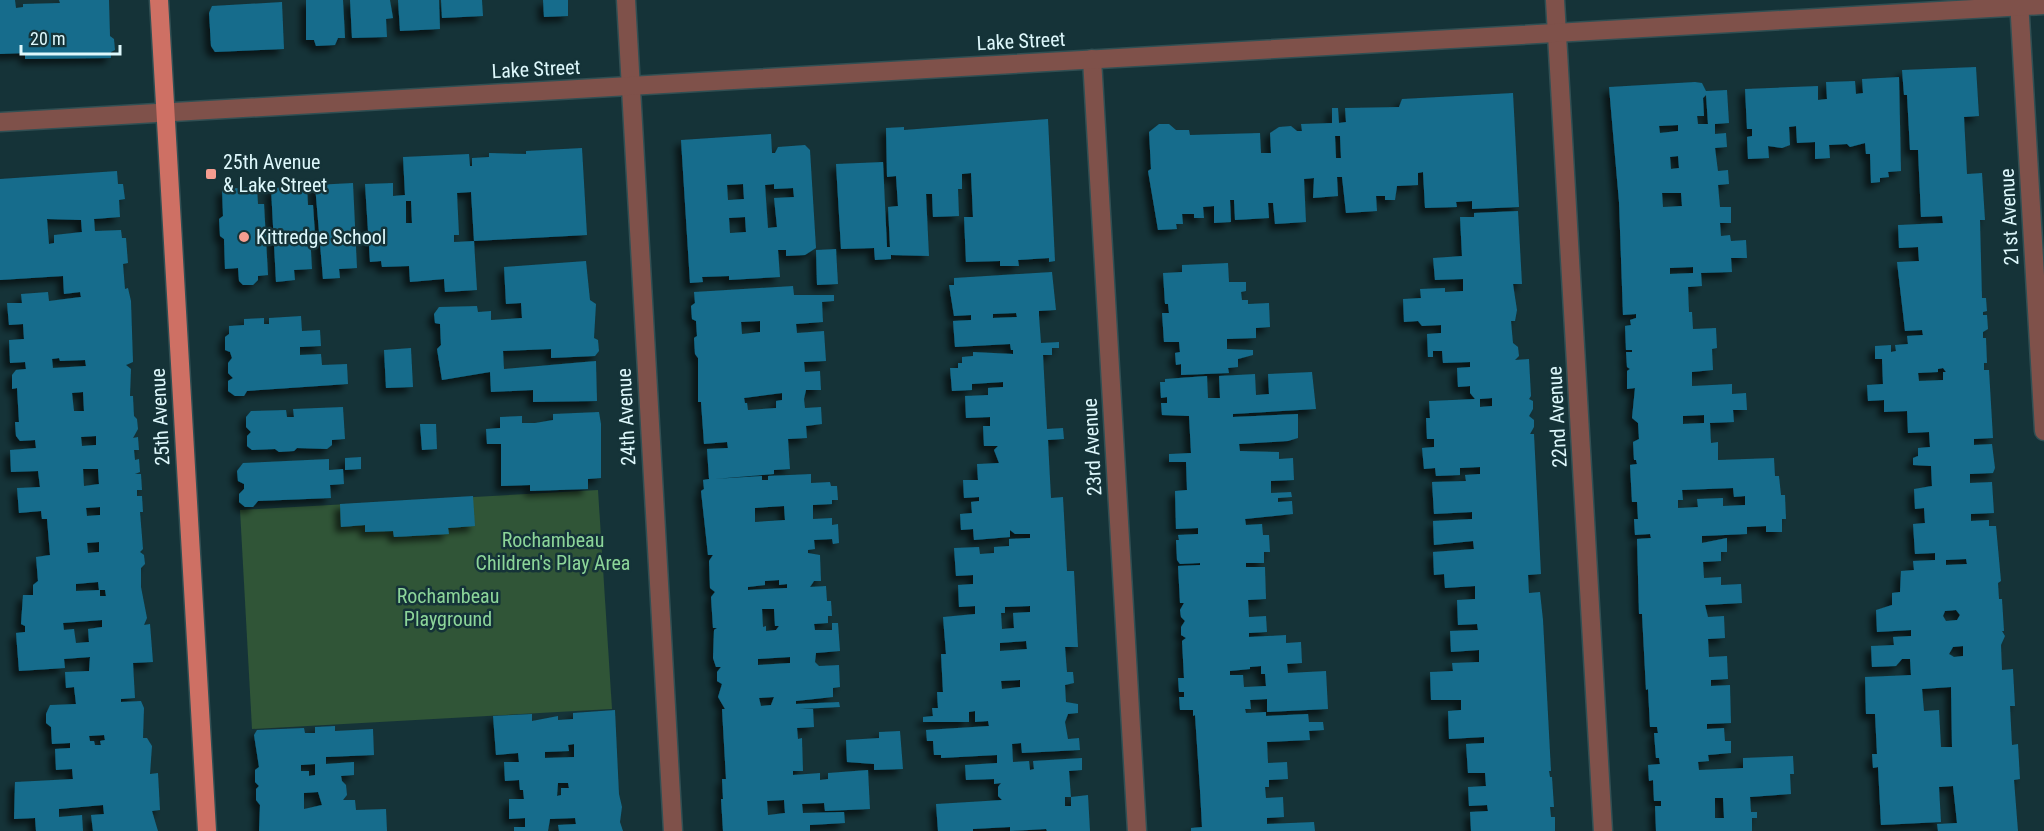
<svg xmlns="http://www.w3.org/2000/svg" width="2044" height="831" font-family="'Roboto Condensed',sans-serif">
  <style>
    .green { fill: #305537 }
    .building { fill: #156c8c; fill-rule: evenodd; filter: url(#shadow) }
    .lines { fill: none; stroke-linecap: round; stroke-linejoin: round }
    .minor-casing { stroke: #314f53; stroke-width: 21 }
    .major-casing { stroke: #314f53; stroke-width: 21 }
    .minor { stroke: #7f514a; stroke-width: 18 }
    .major { stroke: #ce7064; stroke-width: 18 }
    .poi-dot { fill: #f59d90; stroke: #153338; stroke-width: 2 }
    .labels { text-anchor: middle; stroke-width: 5; stroke-linejoin: round; paint-order: stroke }
    .street-label { font-size: 20px; fill: #def8fc; stroke: #153338 }
    .poi-label { font-size: 20px; fill: #def8fc; stroke: #153338; text-anchor: start }
    .park-label { font-size: 20px; fill: #8cd599; stroke: #153338 }
  </style>
  <defs>
    <filter id="shadow"><feDropShadow dx="-5.5" dy="5.5" stdDeviation="3" flood-color="#0009"/></filter>
  </defs>
  <rect width="100%" height="100%" fill="#153338"/>
  <polygon class="green" points="598,490 612,709 252,729 240,510"/>
  <g class="building">
    <polygon points="0,0 15,0 16,8 23,7 23,4 60,3 59,0 109,0 110,36 114,39 115,50 111,52 111,58 25,59 25,53 0,54"/>
    <polygon points="306,0 343,0 345,38 338,38 335,45 316,46 314,40 306,40"/>
    <polygon points="350,0 390,0 393,18 386,19 387,37 352,38"/>
    <polygon points="398,0 439,0 440,29 400,31"/>
    <polygon points="441,0 482,0 483,16 442,18"/>
    <polygon points="543,0 568,0 568,16 544,17"/>
    <polygon points="282,2 284,49 215,52 211,46 209,13 212,6"/>
    <path d="M1976 67 1979 116 1964 117 1967 174 1982 173 1985 220H1980L1982 298H1986L1987 311 1983 312V315H1987L1988 329 1983 332V338H1986L1987 363H1984V370H1989L1993 438 1974 439V445L1992 444 1995 468 1993 473 1970 474V483L1992 482 1994 513 1971 514V521L1989 520V526H1996L2001 581 1998 583 1999 599H2002L2004 631H2002L2005 636 2001 645 2002 670 2013 669 2015 706H2010L2012 745 2018 744 2020 779 2014 780 2018 831H1938L1937 824 1957 823 1953 786 1939 787 1941 822 1881 825 1878 767 1873 768 1872 754H1877L1875 714H1866L1865 677 1911 675 1910 659H1902L1896 666 1872 667 1871 646 1894 645 1893 637 1911 636V630L1877 632 1876 610 1892 605V593L1900 592 1901 571 1914 570 1913 561 1935 560V553L1915 554 1913 524 1925 523 1924 508 1915 509 1914 489 1932 486 1931 466 1913 465V458L1918 456V448L1930 447 1929 432 1908 433 1907 411 1884 412V400L1868 401 1867 385 1883 384 1882 359H1875V346L1891 345V352L1896 351 1895 345 1908 344 1907 336 1923 335 1922 330 1905 331 1897 262 1919 261 1918 247 1899 248 1898 225 1943 223 1942 216 1921 217 1918 150H1910L1907 95H1904L1902 70ZM1943 368 1946 372H1943V380L1919 381 1918 373 1938 372V369ZM1966 559 1967 564 1946 565V560ZM1956 610 1960 615 1957 620 1946 621 1943 616 1945 611ZM1963 646V656L1954 657 1949 654 1953 647ZM1951 687 1952 747H1941L1939 710 1924 711 1922 689Z"/>
    <polygon points="1899,77 1901,171 1888,172 1889,177 1880,178 1880,182 1871,183 1870,154 1866,154 1865,143 1850,147 1847,144 1829,145 1830,158 1815,159 1815,142 1797,143 1796,126 1789,127 1790,145 1782,148 1768,146 1769,158 1748,159 1747,137 1752,136 1752,129 1747,129 1745,89 1818,86 1818,100 1827,99 1826,82 1855,81 1856,94 1863,93 1862,79"/>
    <path d="M1695 82 1702 83 1706 91 1727 90 1729 123 1715 124V134L1726 133 1727 147 1715 148 1718 171 1728 170 1729 184 1718 185 1720 207H1731V223H1720L1721 236 1730 235 1731 241 1746 240 1747 258H1731L1732 272 1701 273 1702 286 1688 287 1689 312H1692L1693 329 1716 328 1717 348 1712 349 1713 370 1692 372V386L1732 384V394L1746 393 1747 410H1733L1734 422 1710 423 1711 443 1718 442V460L1774 458 1775 476H1779L1781 495H1785L1786 519H1782V532H1766V526L1747 527V534L1702 536V543L1727 538V552H1721V561L1703 562 1704 578 1721 577V585L1741 584 1742 603 1705 605 1708 617 1724 616 1725 638 1708 639 1709 657 1727 656 1728 679 1711 680V686L1730 685 1731 723 1707 724V729L1724 728 1725 741H1731V753L1708 755 1709 761 1698 762 1699 770 1743 768V758L1793 756 1794 774H1790L1791 794 1750 797 1751 812H1757V818H1752V831H1656L1655 806H1661V801H1654L1653 780 1649 781 1648 765 1660 764 1659 758H1656L1654 733H1658L1657 727H1650L1648 689 1646 690 1642 614H1639L1637 539 1651 538 1650 534 1635 535 1634 519H1638L1637 502H1632L1630 465 1637 464 1636 460H1634L1633 442 1639 439 1638 423 1632 418 1635 388 1627 389V371L1630 369 1627 367 1626 352H1632V350H1626L1625 326 1631 325 1630 320 1636 318V314L1623 315 1619 202 1609 87ZM1706 95 1708 124H1698L1697 116H1704L1703 98ZM1678 125V131L1660 133 1659 126ZM1678 156 1679 168 1671 169 1670 157ZM1662 193H1681L1682 206 1663 207ZM1693 267V273L1670 274V268ZM1704 415V423L1683 424V416ZM1733 488 1734 497 1745 496V505L1723 506V498L1697 499 1698 507 1678 508V500H1683L1682 490ZM1715 798H1723L1724 818H1715Z"/>
    <path d="M1513 93 1519 207 1472 209V201L1456 202 1457 207 1425 208 1423 172 1418 173V185L1397 186 1395 200H1385V196H1376L1377 211 1346 213 1342 177H1337L1338 196 1313 198 1314 178 1304 179 1306 222 1275 224 1273 203H1268L1269 218 1235 220 1234 200H1230L1231 222 1214 223V206L1203 207 1204 218H1194V214H1182L1183 224H1176L1177 229 1158 230 1148 171 1151 169 1149 132 1159 124H1169L1176 130H1189L1190 135 1260 133 1261 153H1271L1270 133 1279 127 1291 126 1297 131H1302L1301 124 1332 123V108H1338L1339 123 1346 122 1345 108 1399 107 1402 99ZM1335 136H1340L1341 158H1336Z"/>
    <polygon points="1048,119 1055,261 1049,262 1049,258 1018,260 1019,266 1000,266 1000,261 966,262 964,217 973,217 971,173 962,174 962,189 958,189 959,216 933,217 932,194 926,194 929,256 891,255 891,259 875,260 874,248 841,249 836,164 883,162 887,247 890,247 888,207 898,206 896,176 887,177 886,128 904,127 904,130"/>
    <path d="M771 134 772 153H775L778 147 805 145 810 150 816 248 805 255 786 256V250H778L780 277 729 280V276L702 277 703 282 690 283 681 140ZM743 184 744 199 728 200 727 185ZM774 184V189L793 188 794 197 774 198 777 227 768 228 765 185ZM745 217 746 232 730 233 729 218Z"/>
    <path d="M582 148 587 235 474 241 471 192 457 193 459 235H454V242L474 241 477 290 445 292 444 279 410 282 409 266 382 267 381 261 370 262 365 184 393 183V196L405 195 403 157 469 154 470 166H472V158L489 157V153L526 154V151ZM406 201H411L412 223H406Z"/>
    <path d="M117 171 118 184H123L125 199 119 200 120 217 94 219 95 231 121 230 122 238H126L128 263 123 264 125 289 128 288 131 301 133 362 126 365 131 369 130 396H133L134 416 137 419 138 429 133 438 138 437 139 450H134L135 460 139 459 140 472 135 474H141L142 490H137V496H142L143 512H140L143 549 140 552 144 555 145 564 141 568V587L147 618 144 625 150 624 153 662 133 663 135 698 121 699V702L141 701 144 708 143 738H147L152 746 150 774 158 773 160 810 152 811 158 831H93L91 815 104 814 103 805 59 809V817L82 815 83 831H36L35 818 14 819 15 782 73 779 72 769 56 770 55 749 70 748V743L52 744 51 727 46 723V714L50 705 76 704 74 687 66 688 65 672 89 671 90 657 64 659 65 668 19 671 16 633 25 632V626L21 624 23 595H33V585L38 581 36 557 50 555 47 519H42L41 511 19 513 17 488 40 487 38 471 11 472 10 450 36 448 35 440 20 441 16 436 15 422H19L17 388 12 389V375L16 370 26 369 25 362 10 363 9 340 24 339 23 324 9 325 7 303H22L21 294 48 292 49 301 81 297 80 292 64 294 63 276 0 280V179ZM47 219 81 220 82 232 54 235V243L49 244ZM59 358 60 361 85 360 86 366 53 368 52 359ZM83 392 84 411H74L72 393ZM96 436V445L82 446 81 437ZM83 469H98L99 484 84 486ZM100 507V515L87 516 86 508ZM99 542V552L88 553 87 543ZM98 582 99 590H105L106 596H100V590L76 591V584ZM102 620V627L88 629 89 642 76 643 74 629 64 630 63 623ZM104 735 105 740 100 741 101 745H95L94 741H90L89 736Z"/>
    <polygon points="353,183 357,268 339,269 340,278 323,279 315,185"/>
    <polygon points="307,186 308,205 313,205 315,234 310,234 312,269 294,270 295,280 276,282 271,188"/>
    <polygon points="257,187 258,204 264,204 268,275 258,276 258,280 253,285 243,285 239,281 238,268 225,269 224,239 220,236 219,219 223,216 222,189"/>
    <path d="M1518 211 1522 284H1513L1517 310 1515 321H1511L1513 343 1518 347 1519 356 1515 360 1529 359 1531 396 1529 399 1533 401V409L1529 416 1534 420V427L1530 434H1534L1541 574 1528 575 1529 593 1540 592 1543 620 1551 771H1549L1550 777H1552L1554 807H1550L1551 817H1555V831H1471L1470 812 1488 811 1487 805 1469 806 1468 787 1486 786 1485 773H1468L1466 744 1484 743V737L1449 739 1448 711 1461 710V700H1431L1430 672 1453 671 1452 663 1479 662V650L1451 652 1450 631 1478 630 1477 624 1458 625 1457 600 1475 599V586L1445 588 1444 574 1434 575 1433 552 1474 549 1473 541 1434 545 1433 521 1472 519V512L1434 514 1432 482 1466 481 1465 475 1480 474V467L1460 468V475L1436 476 1435 468 1424 469 1422 448 1434 447V439H1427L1426 418H1430L1429 401 1475 399 1470 393V386L1458 387 1457 368 1470 367V362L1443 363 1442 351H1433V357H1428L1427 334 1441 333V325L1422 326 1418 321 1404 322 1403 299 1421 298 1420 289 1445 288V292L1463 291V279L1435 280 1433 258 1462 256 1460 217H1474V213ZM1492 398V406L1480 407V399Z"/>
    <polygon points="836,249 838,284 817,285 816,250"/>
    <polygon points="586,261 590,300 596,304 594,338 598,340 599,351 595,356 551,358 551,349 503,351 504,369 596,361 597,401 533,402 533,390 491,392 490,372 442,380 437,349 441,345 440,324 435,323 434,314 439,307 477,306 478,312 491,311 491,320 522,318 521,303 506,304 504,267"/>
    <polygon points="1228,263 1229,282 1246,282 1246,291 1241,292 1242,300 1248,300 1248,304 1269,303 1270,327 1256,328 1256,338 1227,339 1227,349 1253,350 1253,355 1238,359 1238,367 1228,368 1229,373 1181,375 1181,364 1176,365 1175,353 1180,352 1179,342 1164,342 1162,313 1169,313 1168,304 1165,304 1163,273 1182,272 1182,265"/>
    <path d="M1052 272 1056 310 1039 311V316L1041 343 1059 342V348H1052V355H1043L1047 429 1063 428 1064 439 1048 440 1049 460 1051 498 1063 497 1067 571H1074L1078 647H1065L1067 672H1073L1074 683 1065 685 1066 702 1078 704V713L1068 714 1065 722 1068 739 1079 738 1080 750 1022 753 1021 743 1012 744 1013 762 1029 761 1030 770 1034 769 1033 761 1082 758V770L1069 771 1071 797H1065V806H1071V797L1088 795 1090 831H1047L1046 829 1010 831V827L973 829V831H938L936 804 1002 800 998 796V787L1001 783 994 784V779L966 780 965 765 997 763V755L941 758V755H934L933 741H927L926 730 989 726 988 721 975 722V711L969 712V722H923V717L933 716 932 708H938L937 692H943L941 654H946L943 617 975 614V606L959 607 958 585 973 584V575L956 576 954 548 979 547 980 554 994 553V547L1009 546V539L1030 538V534H1015L1010 530V537L974 540 973 529 961 530 960 514 972 513 971 502 979 501V497L964 498 963 480H978L977 464 999 463 994 450 998 446H984L983 426H990V417L966 418 965 396 988 395V388L1003 387V382L972 384V390L952 391 950 368H958V363H962V357L973 356V352L1013 354V350H1011L1010 344 955 347 953 321 971 320V315L954 316 949 285H954V278ZM1016 313 1017 317 993 318V314ZM1030 606V612L1013 613 1014 628 1002 629 1001 613H1005V607ZM1026 641 1027 649 1000 651V643ZM1020 680V687L1002 689 1001 681Z"/>
    <path d="M793 286 794 295H834V301L822 302 823 322 796 324 797 333 824 331 826 361 804 362 805 372 820 371 821 390H806L804 399 805 408 821 407 822 424 806 426 807 438 788 439 790 469 774 470V474L714 479 762 476V480H768V476L811 474V483L830 482 831 486H837L838 500H832V504L813 505V519L832 518V525L838 524 839 543 833 544 832 539 814 540 815 549 808 550V553L820 555 821 581H814L810 587 826 586 827 601H831L832 616H828V623L814 624 815 630H832V623H838L840 651 816 653 815 662 819 666 839 665 840 687 833 688V697L796 701V704L839 702 840 707 800 709H813L814 727 797 728 798 739 802 738 803 771H793V775L820 773V780L828 779V773L868 770 870 809 825 811 824 803 802 804 803 813 844 812 845 823 810 825V831H723L721 799H723L722 779H726L722 709H725L718 697 722 684 717 681V672L721 667H716L713 658 714 630 717 628H713L711 597 715 592 710 588 709 561 713 555H708L701 491 704 489 703 480 709 479 707 449 728 448 727 442 704 444 701 402H698V358L695 354 694 338 697 336 696 321 692 319 691 306 695 303 694 292ZM760 321V332L742 334 741 322ZM782 393V400L776 401V408L748 410 747 403H745L744 398ZM784 506 785 520 755 522V508ZM779 580V585L787 584V588L748 590V587L765 585V581ZM762 609H774L775 626H779L776 630 766 631V626L763 627ZM790 657V663L758 665V659ZM774 697 771 705 761 706 759 698ZM784 800 785 813 768 815 767 801Z"/>
    <polygon points="301,316 302,331 320,330 321,346 300,347 300,355 321,354 322,365 347,364 348,384 247,391 244,396 235,396 228,391 228,381 233,378 228,373 228,363 232,358 230,352 225,350 225,337 229,334 229,326 244,325 244,319 264,318 264,324 269,324 269,318"/>
    <polygon points="411,348 413,387 386,388 384,350"/>
    <path d="M1312 372 1316 409 1233 414V417L1298 414V438L1288 441 1239 444 1240 451 1279 452V459L1293 458 1294 480 1271 481V493L1291 492 1292 497 1278 498V502L1292 501 1293 514 1245 519 1246 525 1262 524 1263 535H1269L1270 552H1264V563H1246V567H1265L1266 599 1248 600 1249 617 1266 616 1267 632 1249 633V637L1286 635V643L1301 642 1302 663 1287 664 1288 673 1326 671 1328 709 1267 712V699L1250 700 1251 709H1245L1246 713 1266 712V716L1308 714 1309 722H1323L1324 730 1309 731 1310 740 1267 742 1268 763 1287 762 1288 779 1269 780V787H1265L1266 798 1283 797 1284 817 1267 818V824L1314 822 1315 831H1191V828L1202 827 1200 790 1195 715 1193 716V710H1180L1179 697H1184V692H1179L1178 678H1184L1182 641 1186 638 1181 635V627L1185 621 1181 617 1180 610 1184 603H1180L1178 566 1200 565V563L1180 564 1177 560 1176 540H1179L1178 535 1198 534V528L1176 529 1175 491 1187 490 1186 462H1169V454L1191 453 1189 416 1162 415 1161 403H1167V397L1161 398 1160 382H1165V379L1207 376 1208 398H1220L1219 376 1255 374 1256 395 1269 394 1268 374ZM1261 666V674H1265L1266 686 1244 687 1243 675H1230V671L1250 669V667Z"/>
    <polygon points="343,407 345,439 332,440 332,445 327,449 297,448 294,451 279,452 275,449 252,450 247,446 247,436 251,432 246,427 246,417 251,411 286,410 287,417 294,417 293,409"/>
    <polygon points="599,412 601,424 601,478 588,479 588,489 530,491 530,485 501,486 501,444 487,444 486,429 500,428 500,417 522,416 522,423 535,423 553,420 553,414"/>
    <polygon points="420,424 436,424 437,449 422,450"/>
    <polygon points="361,457 361,469 345,470 345,458"/>
    <polygon points="329,459 329,470 343,469 344,484 330,485 331,498 258,501 253,507 245,507 239,502 239,494 244,489 244,484 238,481 237,471 243,463"/>
    <polygon points="473,496 475,526 448,528 449,534 394,537 393,531 365,532 365,525 341,527 340,504"/>
    <path d="M615 710 619 794 622 807 620 822 623 831H559L558 825 576 824 575 818 550 819 548 831H514V827H525V818L509 819V799H524L523 790H520L519 780 505 781 504 762H519L518 753 496 755 493 716 532 714V721L558 716V720L573 719V713ZM574 744V757L545 758V752L569 751 568 745ZM558 783H568L569 788H561V795L557 796Z"/>
    <path d="M335 726V731L373 729 374 755 326 757V764L354 762V775L341 776 342 781 346 785 347 795 343 800H355L356 810 386 809 387 831H259L260 805 256 800V789L259 786 255 782V770L259 767 254 735 257 730 304 728 305 733H315V727ZM315 764V775L309 776V771H301V765ZM318 792 322 805 304 809V793Z"/>
    <polygon points="900,731 903,769 874,770 874,764 847,762 846,740 879,738 879,732"/>
  </g>
  <g class="lines">
    <g class="minor-casing">
      <g id="minor">
        <polyline points="626,0 673,831"/>
        <polyline points="1555,0 1603,831"/>
        <polyline points="2019,0 2044,431"/>
        <polyline points="1092,59 1137,831"/>
        <polyline points="0,122 2044,5"/>
      </g>
    </g>
    <g class="major-casing">
      <polyline id="major" points="159,0 207,831"/>
    </g>
    <use href="#minor" class="minor"/>
    <use href="#major" class="major"/>
  </g>
  <g class="poi-dot">
    <rect x="205" y="168" width="12" height="12" rx="3"/>
    <circle cx="244" cy="237" r="6"/>
  </g>
  <g class="labels">
    <g class="street-label">
      <text transform="translate(1021 41) rotate(-3)" y="7">Lake Street</text>
      <text transform="translate(536 69) rotate(-3)" y="7">Lake Street</text>
      <text transform="translate(2009 217) rotate(-93)" y="7">21st Avenue</text>
      <text transform="translate(160 417) rotate(-93)" y="7">25th Avenue</text>
      <text transform="translate(626 417) rotate(-93)" y="7">24th Avenue</text>
      <text transform="translate(1557 417) rotate(-93)" y="7">22nd Avenue</text>
      <text transform="translate(1092 447) rotate(-93)" y="7">23rd Avenue</text>
    </g>
    <g class="poi-label">
      <text x="223" y="169">25th Avenue<tspan x="223" dy="23">&amp; Lake Street</tspan></text>
      <text x="256" y="244">Kittredge School</text>
    </g>
    <g class="park-label">
      <text x="553" y="547">Rochambeau<tspan x="553" dy="23">Children's Play Area</tspan></text>
      <text x="448" y="603">Rochambeau<tspan x="448" dy="23">Playground</tspan></text>
    </g>
  </g>
  <path d="M21 45v9h99v-9" fill="none" stroke="#def8fc" stroke-width="3"/>
  <text x="30" y="45" font-size="18" fill="#def8fc" stroke="#153338" stroke-width="4.5" paint-order="stroke">20 m</text>
</svg>
